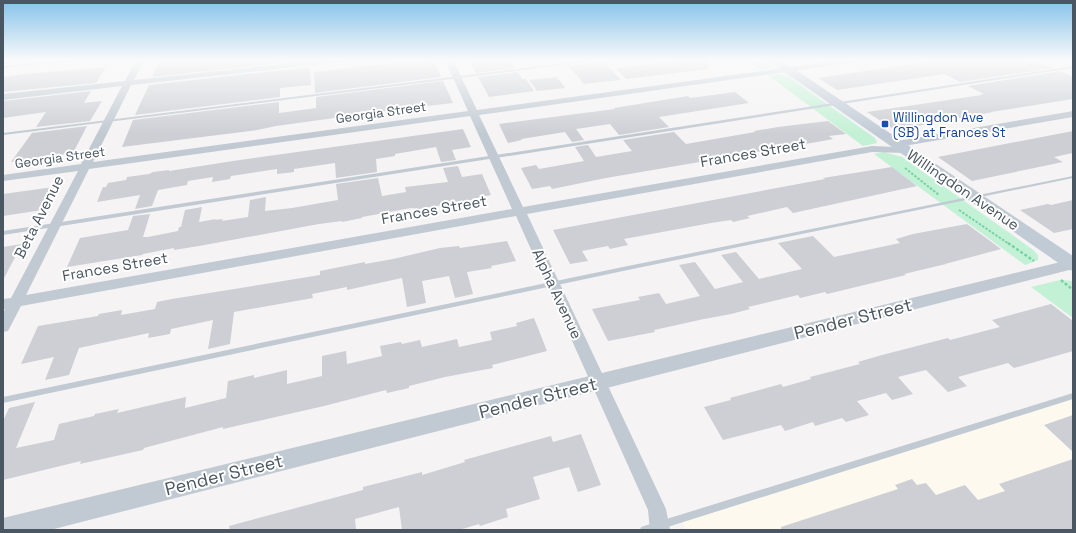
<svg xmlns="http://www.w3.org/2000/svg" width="1076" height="533" font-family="'Space Grotesk',sans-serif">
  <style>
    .commercial { fill: #fdf9ef }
    .green { fill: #c3f1d5 }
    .building { fill: #cdcfd5 }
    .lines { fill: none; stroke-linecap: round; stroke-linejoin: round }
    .path-far2 { stroke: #7ad0a6; stroke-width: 1.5; stroke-dasharray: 2 1.5; stroke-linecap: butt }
    .path-far1 { stroke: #7ad0a6; stroke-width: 2; stroke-dasharray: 2.5 1.5; stroke-linecap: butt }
    .path { stroke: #7ad0a6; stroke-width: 2.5; stroke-dasharray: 3 2; stroke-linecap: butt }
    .service { fill: #c1cad2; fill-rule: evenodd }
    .minor { fill: #c1cad2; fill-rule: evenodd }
    .tertiary { fill: #c1cad2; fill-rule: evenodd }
    .secondary { fill: #c1cbd6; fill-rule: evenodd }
    .transit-dot { fill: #1a4fb4; stroke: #fff; stroke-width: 1.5 }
    .labels { text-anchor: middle; stroke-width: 4; stroke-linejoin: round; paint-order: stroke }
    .far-street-label { font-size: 13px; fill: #4a5661; stroke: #fff }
    .far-transit-label { font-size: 13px; fill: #164399; stroke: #fff; text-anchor: start }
    .street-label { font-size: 15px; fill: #4a5661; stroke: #fff }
    .near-street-label { font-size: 18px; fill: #4a5661; stroke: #fff }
  </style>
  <rect width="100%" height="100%" fill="#f5f3f3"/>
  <polygon class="commercial" points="1073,396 1073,530 686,530 680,518"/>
  <g class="green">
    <polygon points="747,60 764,60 772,67 762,70"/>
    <polygon points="779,74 789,77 875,138 877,143 863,146 768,75"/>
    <polygon points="884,152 902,157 1032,249 1038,255 1038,260 1025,265 874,154"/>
    <polygon points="1060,280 1073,281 1073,318 1031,287"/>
  </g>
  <g class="building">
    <polygon points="160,60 309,60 152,77"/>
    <polygon points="469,60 509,60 515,68 476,73"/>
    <polygon points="684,60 708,60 709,69 626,79 616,69"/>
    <polygon points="940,60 1019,60 1027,63 1038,62 1052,68 960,82 945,74 837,90 818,78"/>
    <polygon points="434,61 441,77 315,93 314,72 405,62 406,64"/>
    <polygon points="604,62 621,80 584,84 569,66"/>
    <polygon points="106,67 96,83 3,92 3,77 24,74"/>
    <polygon points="310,67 311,85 280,88 280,97 135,115 149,85"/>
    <polygon points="1061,71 1073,77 1073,99 991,112 993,112 895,130 867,112 982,95 980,94 984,94 968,86"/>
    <polygon points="518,72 522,79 526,79 534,91 489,97 478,77"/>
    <polygon points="557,77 565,88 537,91 529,80"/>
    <polygon points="443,81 453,103 348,115 349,116 276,126 257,130 122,147 133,120 279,102 279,113 316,108 316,97"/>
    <polygon points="91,91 84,103 102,101 90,121 36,127 46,112 3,118 3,101"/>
    <polygon points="735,92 749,103 659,117 669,127 619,135 610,124 576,129 584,140 572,142 565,132 521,139 522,140 508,143 499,124 615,109 614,108 688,96 690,98"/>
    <polygon points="828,121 846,134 829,136 833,139 817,142 606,178 552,189 550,186 532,189 521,168 536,165 539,169 584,161 575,147 588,145 596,157 632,151 623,140 674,132 686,144 755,132 754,131 778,127"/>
    <polygon points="87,126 73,153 11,162 32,133"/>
    <polygon points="463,129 471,147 452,150 456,160 441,162 436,147 395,154 395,156 376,159 377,172 336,178 335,163 294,169 294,172 277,174 277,169 231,176 230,179 212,182 213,177 188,181 187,185 158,190 152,206 135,209 140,195 97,202 103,187 106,187 108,183 126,180 127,177 149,174 153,172 169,170 169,171 233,161"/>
    <polygon points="1073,131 1073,153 1054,157 1063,162 972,181 938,157"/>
    <polygon points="458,166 462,177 482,174 491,195 472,199 472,200 419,209 411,208 362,217 362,218 342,222 342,221 319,224 199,246 174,250 174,248 143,254 142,255 67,267 80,238 128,230 133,216 150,214 143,237 148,237 178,231 179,227 181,227 185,210 202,207 199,222 216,219 215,220 223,219 222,221 248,217 250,200 266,197 265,211 292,208 338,200 336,184 378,178 382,196 406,192 405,187 448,182 443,168"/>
    <polygon points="892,167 917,186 793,213 787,207 747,216 750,218 733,222 731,220 711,223 624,239 628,245 610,249 608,246 582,251 588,261 570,264 553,230 825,179 823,178"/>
    <polygon points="54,187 42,210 3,216 3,194"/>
    <polygon points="1073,200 1073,229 1054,233 1020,210 1048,204 1051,205"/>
    <polygon points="967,224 1001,249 945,264 946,264 904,274 906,275 827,294 825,292 800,298 798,295 748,307 750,309 731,314 704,319 654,330 655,332 608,341 592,309 640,300 638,297 659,293 666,304 700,296 679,265 695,262 715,289 743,282 721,255 736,252 759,279 802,269 778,243 813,236 834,257 900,243 896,239 913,234"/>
    <polygon points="507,241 516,261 491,266 492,268 467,272 473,294 455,298 449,276 422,281 426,303 407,307 402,278 347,290 347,287 312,294 313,298 234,312 230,344 208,349 213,320 171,329 170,334 148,338 149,333 79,348 69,375 45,380 54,357 21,364 38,326 98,316 99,314 122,310 121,315 155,309 157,302 172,299 320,275 320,271 365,262 365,264 393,259 440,248 459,246 460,248"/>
    <polygon points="22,244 3,280 3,247"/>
    <polygon points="1051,304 1073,321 1073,351 1014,368 1008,363 958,377 967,386 948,392 926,370 898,377 913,394 892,400 886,393 857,401 869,415 846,422 842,418 815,426 813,422 785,431 781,425 723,440 704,407 731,400 730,398 781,384 783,387 811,379 810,377 860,364 858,362 882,355 948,338 950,340 1000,327 992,320"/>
    <polygon points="534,318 547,351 492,365 493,368 445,377 409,386 409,388 387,393 386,390 324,406 223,429 223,427 144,448 143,450 80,464 81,461 3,480 3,421 9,408 35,402 16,448 54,440 59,424 94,416 95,414 119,409 117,413 186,397 185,408 226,398 228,381 254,375 254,378 287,370 287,384 322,376 322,356 346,351 347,364 382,356 380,346 401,342 402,344 420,340 422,347 457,339 459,347 492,340 490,332 517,326 516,323"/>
    <polygon points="1073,415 1073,452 1044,425"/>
    <polygon points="581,434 601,485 578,492 569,467 533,477 540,499 506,509 508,517 480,526 479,524 459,530 402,530 399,507 355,519 356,530 230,530 229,526 363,490 363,487 422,472 422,475 465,462 464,460 551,436 553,442"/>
    <polygon points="1073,459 1073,530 781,530 781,527 898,489 895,485 912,479 917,485 926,483 936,495 965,485 978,500 1005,491 999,484"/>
  </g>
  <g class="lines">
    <polyline class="path-far2" points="751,60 758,63"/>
    <g class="path-far1">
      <polyline points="905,168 939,195"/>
      <polyline points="959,210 1009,244"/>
    </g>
    <g class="path">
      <polyline points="1008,243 1034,261"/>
      <polyline points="1061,280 1073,290"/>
    </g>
    <g class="service">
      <polygon points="69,60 80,60 78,61 3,68 3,66"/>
      <polygon points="589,60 597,60 595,61 3,135 3,133"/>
      <polygon points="1073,66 1073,68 3,235 3,231"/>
      <polygon points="1073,176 1073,178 623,271 3,403 3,397 623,267"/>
      <polygon points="1073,393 1073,399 658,530 640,530 641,527 644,526"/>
    </g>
    <path class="minor" d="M136 60H144L134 80 320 60H343L339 62 131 85 93 162 468 111 445 60H453L477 110 842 60H861L857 62 479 115 523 207 872 146 896 147 892 144 897 141 1073 111V117L898 147 909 148 910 150 905 153 872 152 527 214 666 509 670 530H650L648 510 516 216 21 306 8 331 3 332V313L5 309H3V299L11 298 78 171 3 181V175L81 164 122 86 3 100V94L125 81ZM470 116 512 209 26 295 89 169Z"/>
    <polygon class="tertiary" points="1073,259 1073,269 50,530 3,530 3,518"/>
    <polygon class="secondary" points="769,60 781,60 1073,256 1073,271 1067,269 770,62"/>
  </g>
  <linearGradient id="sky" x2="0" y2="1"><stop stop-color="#85c3ea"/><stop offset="0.45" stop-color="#fafafa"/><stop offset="1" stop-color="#fafafa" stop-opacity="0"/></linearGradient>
  <rect width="1076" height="134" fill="url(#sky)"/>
  <rect class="transit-dot" x="881" y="120" width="8" height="8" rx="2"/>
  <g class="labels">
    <g class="far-street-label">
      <text transform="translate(381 112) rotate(-8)" y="5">Georgia Street</text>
      <text transform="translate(60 157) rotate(-8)" y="5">Georgia Street</text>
    </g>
    <g class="far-transit-label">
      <text x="893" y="122">Willingdon Ave<tspan x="893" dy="15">(SB) at Frances St</tspan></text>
    </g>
    <g class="street-label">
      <text transform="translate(753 153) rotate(-10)" y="5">Frances Street</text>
      <text transform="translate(963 190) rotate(34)" y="5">Willingdon Avenue</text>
      <text transform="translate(434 210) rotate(-10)" y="5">Frances Street</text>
      <text transform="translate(39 217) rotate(-63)" y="5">Beta Avenue</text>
      <text transform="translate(115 267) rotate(-10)" y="5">Frances Street</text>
      <text transform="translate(557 294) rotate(65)" y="5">Alpha Avenue</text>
    </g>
    <g class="near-street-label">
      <text transform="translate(853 319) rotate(-14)" y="6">Pender Street</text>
      <text transform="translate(538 398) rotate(-14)" y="6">Pender Street</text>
      <text transform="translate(224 475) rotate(-14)" y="6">Pender Street</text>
    </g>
  </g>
  <rect width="1076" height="533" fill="none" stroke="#4a5661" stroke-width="8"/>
</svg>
